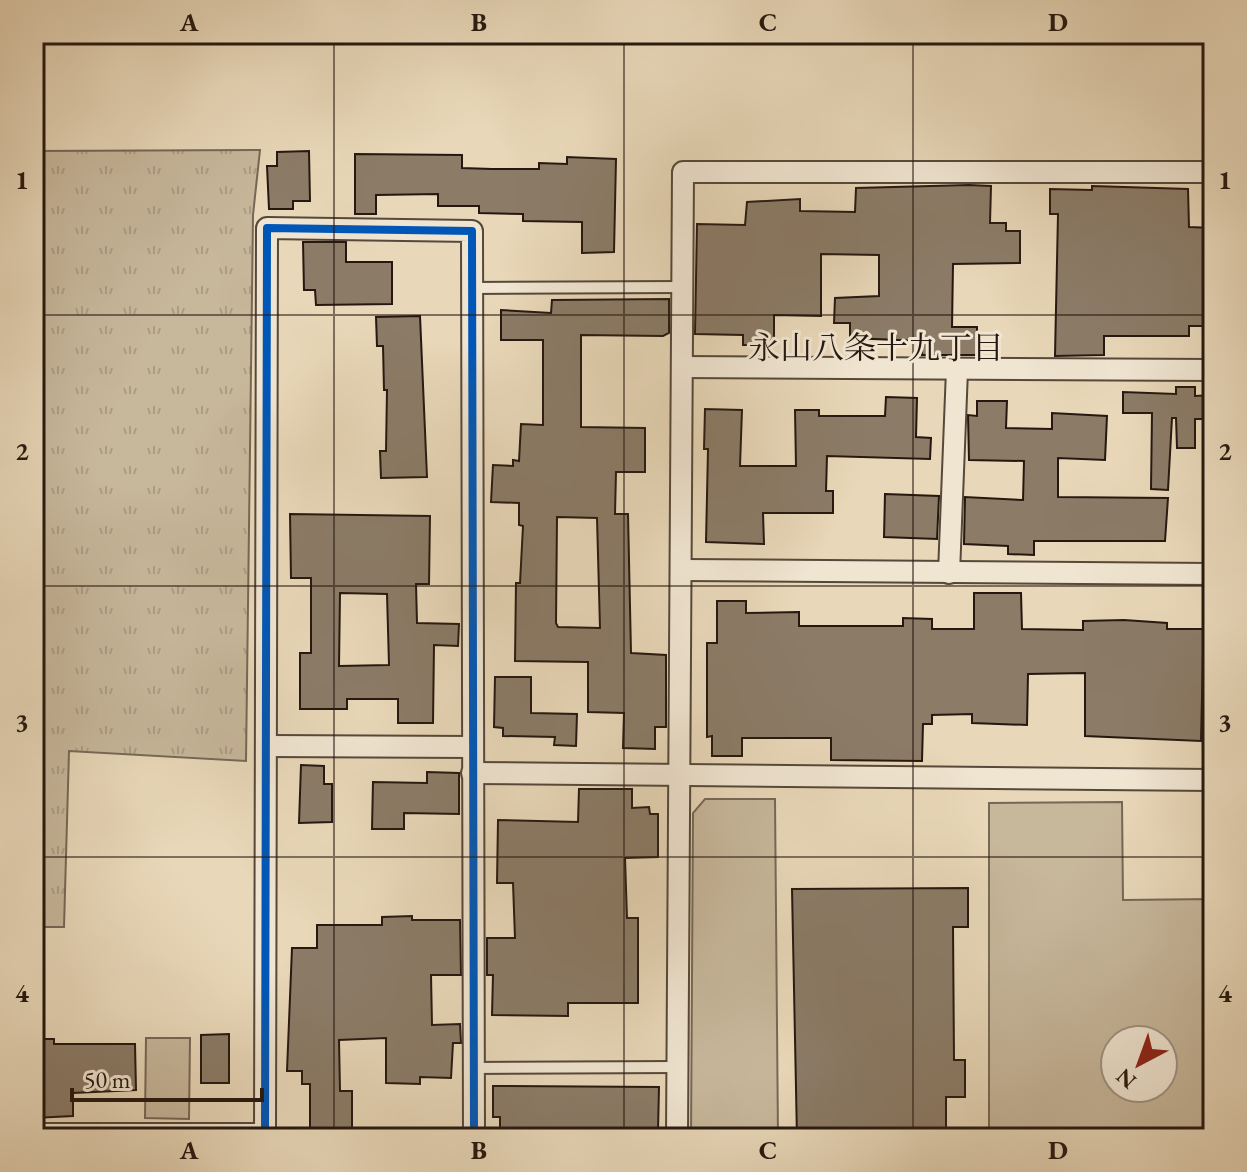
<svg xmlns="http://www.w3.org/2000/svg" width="1247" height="1172" font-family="'EB Garamond','Noto Serif JP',serif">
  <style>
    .grass { fill: url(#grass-tufts); stroke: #766856; stroke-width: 2 }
    .park { fill: #c7b79b; stroke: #766856; stroke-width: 2; fill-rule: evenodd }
    .building { fill: #8b7b67; stroke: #261810; stroke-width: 2; fill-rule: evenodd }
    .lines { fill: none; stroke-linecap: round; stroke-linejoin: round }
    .service-casing { stroke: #56483a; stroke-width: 14 }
    .minor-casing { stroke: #56483a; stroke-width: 24 }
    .service { stroke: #f0e5d1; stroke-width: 10 }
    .minor { stroke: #f0e5d1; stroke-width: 20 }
    .cycleway-casing { stroke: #f0e5d1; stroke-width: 13 }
    .cycleway { stroke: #0057b8; stroke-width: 8 }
    .grid { fill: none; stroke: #261810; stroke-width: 2; stroke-opacity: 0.55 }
    .labels { text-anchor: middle; stroke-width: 6; stroke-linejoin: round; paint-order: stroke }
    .neighbourhood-label { font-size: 32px; fill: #261810; stroke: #f0e5d1 }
    .neatline { fill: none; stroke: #261810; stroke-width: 3 }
    .grid-label { font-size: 26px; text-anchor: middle; font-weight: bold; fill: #261810 }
  </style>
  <defs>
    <pattern id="grass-tufts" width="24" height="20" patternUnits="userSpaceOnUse" patternTransform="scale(2)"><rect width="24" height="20" fill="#c7b79b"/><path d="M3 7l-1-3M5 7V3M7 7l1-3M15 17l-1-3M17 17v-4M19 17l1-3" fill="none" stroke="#ab9d84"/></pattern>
  </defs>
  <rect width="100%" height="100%" fill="#e8d7b8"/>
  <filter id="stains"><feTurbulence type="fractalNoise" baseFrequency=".0025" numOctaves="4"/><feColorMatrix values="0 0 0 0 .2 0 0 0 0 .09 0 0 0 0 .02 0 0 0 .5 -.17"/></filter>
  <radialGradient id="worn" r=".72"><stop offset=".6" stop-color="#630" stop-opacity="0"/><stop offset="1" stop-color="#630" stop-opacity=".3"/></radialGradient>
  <polygon class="grass" points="260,150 253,215 246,761 69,751 64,927 34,927 34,151"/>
  <g class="park">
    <polygon points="705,799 775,799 778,1138 691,1138 693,813"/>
    <path d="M1122 802 1123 900 1213 899V1138H989V803ZM1115 1040H1163V1088H1115Z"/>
    <polygon points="146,1038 190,1038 189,1119 145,1118"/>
  </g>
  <g class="building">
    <polygon points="309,151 310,201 293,201 293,209 269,209 267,166 277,166 277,152"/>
    <polygon points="355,154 462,155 462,168 492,169 539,169 539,163 567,164 567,157 616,159 614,252 582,253 582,222 523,221 523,214 479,213 479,206 438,206 438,194 376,195 376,214 355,214"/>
    <polygon points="969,185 991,186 990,223 1006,223 1006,231 1020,231 1020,263 953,264 952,327 977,327 977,355 922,355 922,341 850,338 850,323 834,323 835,298 879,296 879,255 821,254 821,316 774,315 774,345 743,345 743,335 695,334 697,224 745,225 747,202 800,199 800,211 855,212 856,188"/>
    <polygon points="1092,186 1188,189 1189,227 1213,228 1209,326 1189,326 1189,336 1104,336 1104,355 1055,356 1058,214 1050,214 1050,189 1092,190"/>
    <polygon points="303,242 346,242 346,262 392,262 392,304 316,305 315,290 304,290"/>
    <path d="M669 299V333L663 336 581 335V427L645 428V472H616L615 514H628L631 653 666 655V727H655V749L623 748 624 713 588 712V662L515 661 516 583H520L523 526 519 525V503L491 502 493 465 513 466V460L519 461 521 424 543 425V340H501V310L551 313 552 300ZM557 517 597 518 600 628 558 627 556 623Z"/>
    <polygon points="420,316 427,477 381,478 380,451 386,451 387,390 384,390 383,346 377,346 376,317"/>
    <polygon points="1176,387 1195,387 1195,396 1213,395 1213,419 1195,419 1195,448 1177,448 1176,418 1172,418 1168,490 1151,489 1152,413 1123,413 1123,392 1176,394"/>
    <polygon points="886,397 917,398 916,437 931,438 930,459 827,456 826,491 833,491 833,513 763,513 764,544 706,542 708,449 704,449 705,409 742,410 740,466 796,466 795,410 819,410 819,416 885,416"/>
    <polygon points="977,401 1007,401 1006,428 1052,429 1052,413 1107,416 1105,460 1058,458 1058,497 1168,498 1165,541 1034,541 1034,555 1008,554 1008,546 964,544 965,497 1023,500 1024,461 969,460 968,415 977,416"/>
    <polygon points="885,494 939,496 937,539 884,537"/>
    <path d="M290 514 430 516 429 584H416L417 623 459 624 458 646 434 645 433 723H398V699H347V709H300V653H311V578H291ZM340 593 387 594 389 665 339 666Z"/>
    <polygon points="974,593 1021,593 1022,629 1083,630 1083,621 1124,620 1167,623 1167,629 1213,629 1213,654 1203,654 1201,741 1085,736 1085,673 1028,674 1027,725 972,723 972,714 932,715 932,724 923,724 922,761 831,760 831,738 742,738 742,756 712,756 712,736 707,737 707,643 717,643 717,601 746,601 746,613 799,612 799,626 903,626 903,618 932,619 932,629 974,629"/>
    <polygon points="495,677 531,677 531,713 577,714 576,746 554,745 555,737 503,736 503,728 494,727"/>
    <polygon points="301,765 324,766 324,784 332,784 332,822 299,823"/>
    <polygon points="427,772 459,773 459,814 404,813 404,829 372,829 373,782 427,783"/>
    <polygon points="579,789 632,789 632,808 649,807 650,814 658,814 658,857 625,858 627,918 638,918 638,1003 568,1003 568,1016 492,1015 493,975 487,975 487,938 515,938 513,883 497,883 498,820 578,822"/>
    <polygon points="968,888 968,927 953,927 954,1060 965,1060 965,1097 946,1097 946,1138 797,1138 792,889"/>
    <polygon points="412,916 412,920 460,920 461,975 431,975 432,1025 460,1024 461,1043 453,1043 451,1078 420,1077 420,1084 386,1083 386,1038 339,1040 340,1091 352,1091 352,1138 310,1138 310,1084 302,1084 302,1071 287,1071 292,948 317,948 317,925 382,925 382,917"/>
    <polygon points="229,1034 229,1083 201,1083 201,1035"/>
    <polygon points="34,1039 54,1039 54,1044 135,1044 136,1090 73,1093 73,1116 34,1118"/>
    <polygon points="493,1086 659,1087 658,1131 500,1131 500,1117 493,1117"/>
  </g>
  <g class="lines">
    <g class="service-casing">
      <g id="service">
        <polyline points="472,288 682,287"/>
        <polyline points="473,1068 678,1067"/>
      </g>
    </g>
    <g class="minor-casing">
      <g id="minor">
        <polyline points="682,367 1213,370"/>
        <polyline points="682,570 1213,574"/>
        <polyline points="949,573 957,370"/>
        <polyline points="267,746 472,747"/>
        <polyline points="472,773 1213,780"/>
        <polyline points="34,1134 265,1134"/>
        <polyline points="265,1138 267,228 472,231 474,1138"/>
        <polyline points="677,1138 683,172 1213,172"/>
      </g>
    </g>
    <use href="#service" class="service"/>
    <use href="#minor" class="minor"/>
    <g class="cycleway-casing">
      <polyline id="cycleway" points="265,1138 267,228 472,231 474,1138"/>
    </g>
    <use href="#cycleway" class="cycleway"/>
  </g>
  <path class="grid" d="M334 34V1138M624 34V1138M913 34V1138M34 315H1213M34 586H1213M34 857H1213"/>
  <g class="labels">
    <g class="neighbourhood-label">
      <text x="876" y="359">永山八条十九丁目</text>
    </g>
  </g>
  <rect width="1247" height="1172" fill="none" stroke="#e8d7b8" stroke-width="88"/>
  <g transform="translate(1139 1064) rotate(221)"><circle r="38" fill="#f0e5d1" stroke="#9f9384" stroke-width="2"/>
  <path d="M0-6L14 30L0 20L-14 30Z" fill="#8f2418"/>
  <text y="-12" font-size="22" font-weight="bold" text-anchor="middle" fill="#261810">N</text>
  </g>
  <path d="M72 1088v12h190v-12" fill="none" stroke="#261810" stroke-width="4"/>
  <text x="84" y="1088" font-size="24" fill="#261810" stroke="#f0e5d1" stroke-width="6" paint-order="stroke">50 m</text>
  <rect x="44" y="44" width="1159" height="1084" class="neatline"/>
  <g class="grid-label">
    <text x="189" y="31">A</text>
    <text x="479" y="31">B</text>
    <text x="768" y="31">C</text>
    <text x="1058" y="31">D</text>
    <text x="22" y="189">1</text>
    <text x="1225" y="189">1</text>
    <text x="22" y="460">2</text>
    <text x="1225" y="460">2</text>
    <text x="22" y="731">3</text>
    <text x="1225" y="731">3</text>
    <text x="22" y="1002">4</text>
    <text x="1225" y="1002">4</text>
    <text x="189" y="1159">A</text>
    <text x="479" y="1159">B</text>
    <text x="768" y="1159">C</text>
    <text x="1058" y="1159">D</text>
  </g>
  <rect width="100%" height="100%" filter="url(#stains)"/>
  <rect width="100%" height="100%" fill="url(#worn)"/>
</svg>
